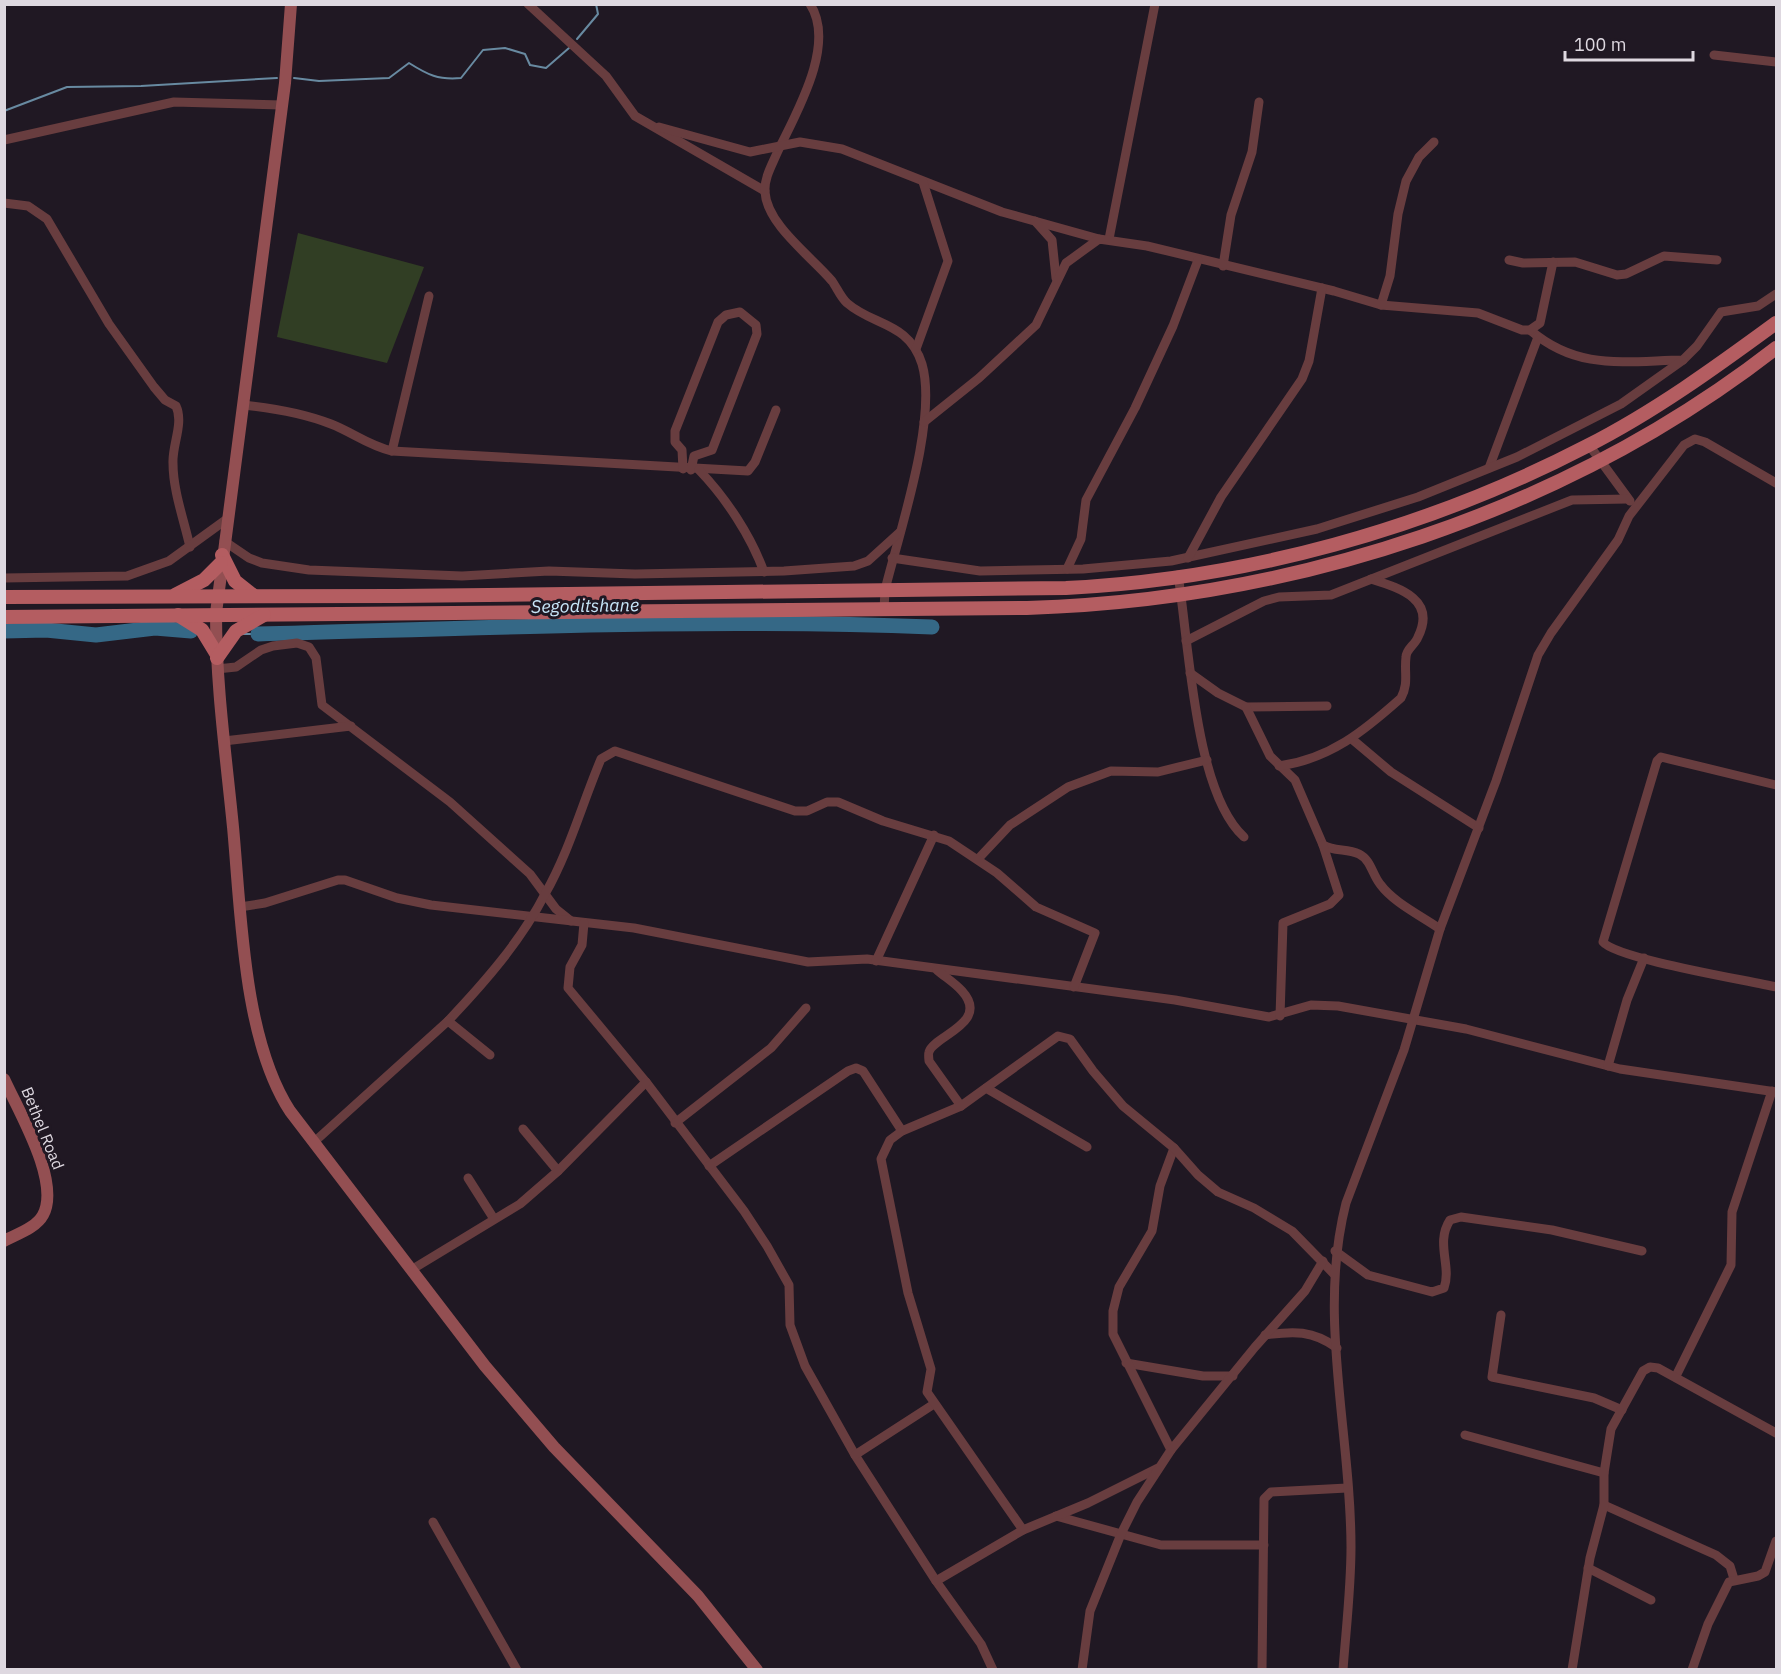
<svg xmlns="http://www.w3.org/2000/svg" width="1781" height="1674" font-family="'IBM Plex Sans',sans-serif">
  <style>
    .green { fill: #313e24 }
    .lines { fill: none; stroke-linecap: round; stroke-linejoin: round }
    .stream { stroke: #688aa1; stroke-width: 2 }
    .river { stroke: #356886; stroke-width: 15 }
    .street { stroke: #683d3f; stroke-width: 9 }
    .secondary { stroke: #934f52; stroke-width: 12 }
    .primary { stroke: #b45d61; stroke-width: 14 }
    .labels { text-anchor: middle; stroke-width: 6; stroke-linejoin: round; paint-order: stroke }
    .street-label { font-size: 16px; fill: #ded8e0; stroke: #201823 }
    .water-label { font-size: 18px; font-style: italic; fill: #c8e6f9; stroke: #201823 }
  </style>
  <rect width="100%" height="100%" fill="#201823"/>
  <polygon class="green" points="298,233 424,267 387,363 277,337"/>
  <g class="lines">
    <g class="stream">
      <polyline points="577,39 598,14 596,4"/>
      <path d="M294 78 319 81 389 78 409 63C428 75 438 80 461 78L483 50 505 48 525 54 530 65 546 68 569 48"/>
      <polyline points="4,111 67,87 141,86 277,78"/>
      <polyline points="243,634 258,634"/>
    </g>
    <g class="river">
      <polyline points="4,631 46,630 96,635 155,628 191,631"/>
      <path d="M258 634C483 628 708 618 932 627"/>
    </g>
    <g class="street">
      <polyline points="528,4 606,76 635,116 765,191"/>
      <path d="M810 4C837 45 795 115 777 153 772 165 764 178 765 192 767 225 812 257 832 281 837 288 841 298 847 303 873 326 909 322 922 364 938 419 899 533 885 590L884 610"/>
      <polyline points="1714,55 1776,62"/>
      <polyline points="659,127 750,152 800,142 842,149 1002,212 1099,239"/>
      <polyline points="4,140 174,102 282,105"/>
      <path d="M4 203 28 206 47 219 109 324 154 387 165 400 176 406C184 423 172 445 173 463 173 491 184 520 190 547"/>
      <polyline points="1035,221 1052,240 1056,278"/>
      <polyline points="1109,239 1155,4"/>
      <polyline points="1509,260 1523,263 1575,262 1617,275 1626,274 1664,256 1717,260"/>
      <polyline points="1223,266 1231,215 1252,152 1259,102"/>
      <polyline points="1381,305 1390,276 1398,214 1406,181 1419,157 1434,142"/>
      <path d="M1530 330C1578 371 1624 361 1683 360L1697 346 1721 312 1758 306 1776 294"/>
      <polyline points="916,349 948,261 923,182"/>
      <path d="M243 405C273 408 303 413 331 424 352 432 369 446 392 451L748 471 755 462 776 410"/>
      <polyline points="924,422 979,378 1036,325 1066,263 1099,239 1147,246 1334,291 1381,305 1478,313 1522,330 1530,330 1540,323 1553,262"/>
      <polyline points="1589,445 1630,501"/>
      <polyline points="392,451 429,296"/>
      <polyline points="1489,468 1538,337"/>
      <polyline points="683,469 682,450 675,442 675,431 718,322 726,315 740,312 756,325 757,334 712,450 694,456 691,470"/>
      <path d="M699 470C726 498 751 536 764 572"/>
      <polyline points="224,541 249,558 262,563 309,570 462,576 549,571 635,574 784,571 854,566 868,561 900,532"/>
      <polyline points="892,558 980,571 1083,569 1171,561 1317,529 1418,497 1517,457 1621,404 1683,360"/>
      <polyline points="1188,558 1221,497 1302,379 1309,361 1322,288"/>
      <polyline points="1067,569 1081,539 1086,500 1135,408 1173,326 1198,260"/>
      <path d="M1178 575C1189 641 1194 792 1244 837"/>
      <polyline points="4,578 127,576 169,561 227,519"/>
      <polyline points="1186,641 1264,601 1279,597 1331,595 1572,500 1628,499"/>
      <polyline points="217,669 236,667 261,650 273,646 297,643 309,647 316,658 322,705 450,802 530,874 556,909 571,921"/>
      <polyline points="1190,673 1218,693 1246,707 1327,706"/>
      <path d="M1246 707 1270 756 1295 780 1323 845C1335 852 1347 848 1359 854 1371 860 1372 874 1380 884 1394 903 1420 915 1440 929"/>
      <polyline points="1353,740 1391,772 1479,828"/>
      <polyline points="224,741 351,726"/>
      <path d="M1279 766C1330 759 1364 731 1401 698 1409 683 1404 673 1406 657 1406 649 1415 645 1418 637 1437 599 1399 588 1371 579"/>
      <path d="M1776 785 1661 757 1657 761 1603 942C1617 959 1747 980 1776 987"/>
      <polyline points="978,859 1010,825 1068,787 1111,771 1158,772 1207,760"/>
      <polyline points="240,907 265,903 338,880 345,880 397,898 431,905 634,928 808,962 867,959 1175,1000 1269,1017 1311,1005 1338,1006 1466,1029 1620,1069 1776,1092"/>
      <polyline points="584,923 582,945 570,967 568,988 646,1082 744,1211 767,1246 789,1285 790,1325 805,1366 855,1455 936,1581 981,1644 993,1670"/>
      <polyline points="876,961 934,835"/>
      <path d="M937 970C945 977 955 983 962 991 991 1023 933 1036 929 1052 928 1053 929 1060 929 1061L961 1106"/>
      <polyline points="1280,1016 1283,923 1330,904 1339,895 1323,845"/>
      <path d="M448 1021C484 983 521 941 545 894 569 852 582 804 601 759L615 751 795 811H807L827 802H838L883 821 949 841 997 873 1036 907 1095 933 1074 987"/>
      <polyline points="1608,1066 1627,1000 1644,958"/>
      <polyline points="986,1088 1087,1147"/>
      <polyline points="675,1123 771,1048 806,1008"/>
      <polyline points="523,1129 558,1171"/>
      <polyline points="313,1143 448,1021 490,1055"/>
      <polyline points="709,1166 848,1071 856,1068 863,1071 902,1131"/>
      <polyline points="468,1178 494,1219"/>
      <path d="M1335 1251 1368 1275 1432 1292 1444 1288C1452 1266 1435 1243 1450 1220L1461 1217 1552 1230 1642 1251"/>
      <polyline points="411,1270 520,1204 558,1171 646,1082"/>
      <polyline points="1501,1315 1492,1377 1594,1398 1622,1410"/>
      <path d="M1265 1335C1293 1331 1313 1330 1337 1348"/>
      <polyline points="1126,1363 1203,1376 1233,1376"/>
      <polyline points="1676,1376 1731,1265 1732,1212 1772,1091"/>
      <polyline points="1465,1435 1604,1473"/>
      <polyline points="1171,1450 1113,1334 1113,1311 1119,1287 1152,1231 1160,1186 1174,1148"/>
      <polyline points="855,1455 934,1404"/>
      <polyline points="1604,1505 1716,1555 1730,1566 1734,1579"/>
      <polyline points="1056,1516 1161,1545 1264,1545"/>
      <polyline points="433,1522 517,1670"/>
      <polyline points="1023,1530 927,1392 931,1369 908,1293 881,1159 890,1140 902,1131 961,1106 1058,1036 1070,1039 1093,1071 1123,1106 1174,1148 1198,1175 1218,1192 1254,1208 1292,1231 1334,1274"/>
      <polyline points="1588,1568 1651,1600"/>
      <polyline points="936,1581 1023,1530 1088,1503 1158,1468"/>
      <polyline points="1082,1670 1090,1611 1121,1534 1137,1502 1171,1450 1255,1347 1305,1291 1323,1261"/>
      <polyline points="1262,1670 1264,1499 1271,1492 1347,1488"/>
      <path d="M1343 1670C1346 1629 1351 1588 1351 1547 1351 1432 1317 1316 1346 1203L1404 1050 1440 929 1496 781 1538 655 1551 633 1618 540 1629 516 1684 445 1695 439 1705 442 1776 483"/>
      <polyline points="1572,1670 1590,1558 1604,1505 1604,1473 1611,1429 1643,1371 1650,1367 1658,1368 1776,1433"/>
      <polyline points="1692,1670 1708,1624 1729,1582 1758,1576 1765,1572 1776,1541"/>
    </g>
    <g class="secondary">
      <path d="M291 4 285 83 216 613C216 685 226 756 233 827 241 912 243 1039 290 1111L485 1366 554 1447 698 1596 757 1670"/>
      <path d="M4 1079C19 1112 61 1182 43 1215 36 1228 17 1234 4 1241"/>
    </g>
    <g class="primary">
      <polyline points="222,555 235,581 254,596"/>
      <polyline points="175,595 204,580 221,563"/>
      <path d="M4 597 397 596 1066 588C1246 579 1427 529 1587 446 1654 412 1716 367 1776 323"/>
      <polyline points="178,615 202,630 216,653"/>
      <path d="M4 617 1027 608C1293 600 1565 512 1776 348"/>
      <polyline points="217,658 236,631 264,615"/>
    </g>
  </g>
  <g class="labels">
    <g class="street-label">
      <text transform="translate(43 1128) rotate(68)" y="6">Bethel Road</text>
    </g>
    <g class="water-label">
      <text transform="translate(585 606) rotate(-1)" y="6">Segoditshane</text>
    </g>
  </g>
  <rect width="1781" height="1674" fill="none" stroke="#ded8e0" stroke-width="12"/>
  <path d="M1565 51v9h128v-9" fill="none" stroke="#ded8e0" stroke-width="3"/>
  <text x="1574" y="51" font-size="18" fill="#ded8e0" stroke="#201823" stroke-width="4.5" paint-order="stroke">100 m</text>
</svg>
